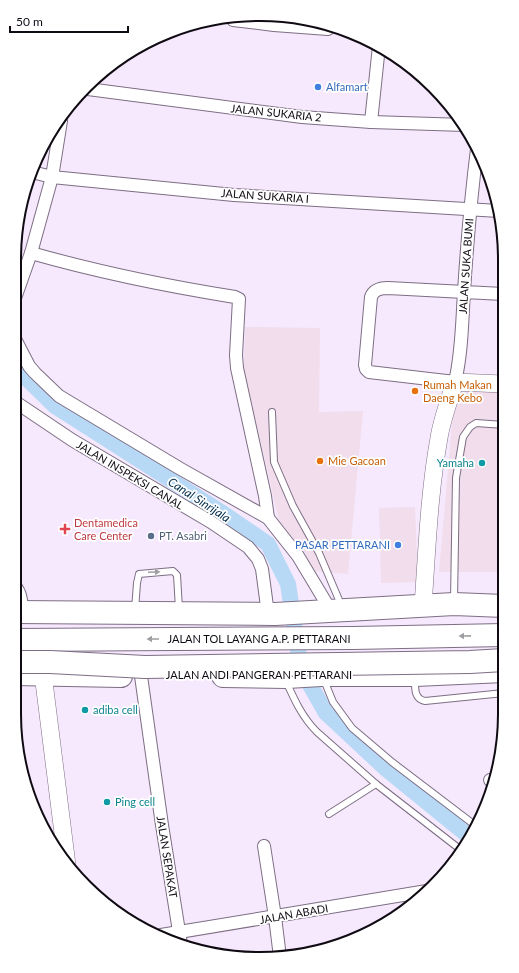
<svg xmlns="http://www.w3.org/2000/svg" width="519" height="973" font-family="Lato,sans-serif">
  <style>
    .commercial { fill: #f1ddeb }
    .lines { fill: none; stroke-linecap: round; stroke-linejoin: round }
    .canal { stroke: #b7d9f6; stroke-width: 16 }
    .lane-casing { stroke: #7d6e84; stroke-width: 8 }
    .street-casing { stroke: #7d6e84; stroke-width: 14 }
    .secondary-casing { stroke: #7d6e84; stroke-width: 18 }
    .highway-casing { stroke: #7d6e84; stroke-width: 24 }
    .lane { stroke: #fff; stroke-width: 6 }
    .street { stroke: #fff; stroke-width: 12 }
    .secondary { stroke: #fff; stroke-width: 17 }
    .highway { stroke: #fff; stroke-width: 22 }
    .highway-bridge-casing { stroke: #7d6e84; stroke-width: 24; stroke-linecap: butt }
    .highway-bridge { stroke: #fff; stroke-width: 22 }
    .oneway { fill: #9f9da1 }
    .shop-dot { fill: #3f7fe0; stroke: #fff; stroke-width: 1.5 }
    .food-dot { fill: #e8710a; stroke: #fff; stroke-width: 1.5 }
    .culture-dot { fill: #0f9aa8; stroke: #fff; stroke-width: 1.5 }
    .health-dot { fill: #e0444e; stroke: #fff; stroke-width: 1.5 }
    .service-dot { fill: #5c6f8a; stroke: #fff; stroke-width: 1.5 }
    .labels { text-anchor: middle; stroke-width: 3.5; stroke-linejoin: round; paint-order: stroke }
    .shop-label { font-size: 11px; fill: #366cbe; stroke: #fff; text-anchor: start }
    .street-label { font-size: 11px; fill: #100b13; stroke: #fff }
    .food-label { font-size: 11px; fill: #c56008; stroke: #fff; text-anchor: start }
    .culture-label { font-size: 11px; fill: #0d838f; stroke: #fff; text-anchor: start }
    .health-label { font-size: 11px; fill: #be3a42; stroke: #fff; text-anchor: start }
    .service-label { font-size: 11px; fill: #4e5e75; stroke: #fff; text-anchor: start }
    .water-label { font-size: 12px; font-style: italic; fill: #002d4b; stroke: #fff }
    .rim { fill: none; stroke: #100b13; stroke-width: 2 }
  </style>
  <rect width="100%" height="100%" fill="#f6e8fd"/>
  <g class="commercial">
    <polygon points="245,327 320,328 319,412 363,411 348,574 314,571 304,551 279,521 244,369"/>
    <polygon points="464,390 503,391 504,572 439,572 453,412"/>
    <polygon points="415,507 418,582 381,583 379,508"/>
  </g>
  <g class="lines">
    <polyline class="canal" points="14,361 22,374 55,406 224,514 268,544 288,584 300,663 305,676 326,713 385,768 471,838"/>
    <g class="lane-casing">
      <g id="lane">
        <polyline points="272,412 274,462 293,506 319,553 342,607"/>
        <path d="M14 581C23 589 24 597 25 608"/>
        <polyline points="454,601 456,478 463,437 470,427 476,423 504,425"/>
        <polyline points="135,610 137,583 139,574 173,571 177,575 179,609"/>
        <path d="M415 679C415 688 414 699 425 701L504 693"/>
        <polyline points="324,680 333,702 352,728 392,762 476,826"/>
        <path d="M286 681C294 699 302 717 317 732L376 784 461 850"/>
        <polyline points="329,814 376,784"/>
      </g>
    </g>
    <g class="street-casing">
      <g id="street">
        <polyline points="233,20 274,25 328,29"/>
        <polyline points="88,89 302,117 371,122 465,125"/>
        <polyline points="371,122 379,46"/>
        <path d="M477 149C471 197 467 244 464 292 462 322 462 352 455 382L369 372 366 369 365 365 371 297C374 289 381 288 388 288L503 294"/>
        <polyline points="32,172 52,177 234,195 499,211"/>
        <path d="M31 253C98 272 166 286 235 297L239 299 236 355 237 368 265 496 268 518"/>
        <polyline points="14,301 31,253 52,177 61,121"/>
        <polyline points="14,337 29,366 35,373 59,396 179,468 268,518 298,556 331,611"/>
        <polyline points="14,401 72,440 211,522 248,547 258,559 262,569 268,614"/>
        <polyline points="141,676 162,825 181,944"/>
        <polyline points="490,780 495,781"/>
        <polyline points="264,846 275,917 280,957"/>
        <polyline points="161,935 427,891"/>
      </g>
    </g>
    <g class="secondary-casing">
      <g id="secondary">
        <path d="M423 606C427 550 429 493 439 438 442 419 449 401 455 382L503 384"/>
        <polyline points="43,674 67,865"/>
      </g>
    </g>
    <g class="highway-casing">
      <g id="highway">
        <polyline points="14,612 275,614 454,604 504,606"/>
        <polyline points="14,640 353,638 504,635"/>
        <polyline points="14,674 121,676"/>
        <polyline points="223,676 287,677 321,675 415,675 504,671"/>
      </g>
    </g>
    <use href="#lane" class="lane"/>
    <use href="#street" class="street"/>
    <use href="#secondary" class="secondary"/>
    <use href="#highway" class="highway"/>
    <g class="highway-bridge-casing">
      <polyline id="highway-bridge" points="14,662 50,662 145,667 470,662 504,660"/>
    </g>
    <use href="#highway-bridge" class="highway-bridge"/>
  </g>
  <defs><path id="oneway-solid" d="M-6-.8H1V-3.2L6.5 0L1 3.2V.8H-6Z"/></defs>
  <g class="oneway">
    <use href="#oneway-solid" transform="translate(154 572) rotate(-3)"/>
    <use href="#oneway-solid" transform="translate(465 636) rotate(179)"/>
    <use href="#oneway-solid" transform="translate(153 639) rotate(180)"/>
  </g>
  <g class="shop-dot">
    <circle cx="318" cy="87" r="4"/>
    <circle cx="398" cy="545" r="4"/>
  </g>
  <g class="food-dot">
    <circle cx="415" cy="391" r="4"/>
    <circle cx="320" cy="461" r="4"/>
  </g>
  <g class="culture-dot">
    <circle cx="482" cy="463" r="4"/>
    <circle cx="85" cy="710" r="4"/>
    <circle cx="107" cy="802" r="4"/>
  </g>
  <path class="health-dot" d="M63 523h4v4h4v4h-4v4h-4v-4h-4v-4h4z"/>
  <circle class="service-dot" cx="151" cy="536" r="4"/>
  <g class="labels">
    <g class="shop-label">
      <text x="326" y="91">Alfamart</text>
      <text x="390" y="549" text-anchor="end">PASAR PETTARANI</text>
    </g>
    <g class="street-label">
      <text transform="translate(276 113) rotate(6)" y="4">JALAN SUKARIA 2</text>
      <text transform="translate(265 196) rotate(4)" y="4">JALAN SUKARIA I</text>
      <text transform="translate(466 266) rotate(-86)" y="4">JALAN SUKA BUMI</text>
      <text transform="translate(130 475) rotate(31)" y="4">JALAN INSPEKSI CANAL</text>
      <text x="259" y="643">JALAN TOL LAYANG A.P. PETTARANI</text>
      <text x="259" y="679">JALAN ANDI PANGERAN PETTARANI</text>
      <text transform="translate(167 857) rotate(81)" y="4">JALAN SEPAKAT</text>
      <text transform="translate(294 914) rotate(-10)" y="4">JALAN ABADI</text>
    </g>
    <g class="food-label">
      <text x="423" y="389">Rumah Makan<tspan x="423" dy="13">Daeng Kebo</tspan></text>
      <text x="328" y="465">Mie Gacoan</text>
    </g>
    <g class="culture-label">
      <text x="474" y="467" text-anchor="end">Yamaha</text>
      <text x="93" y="714">adiba cell</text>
      <text x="115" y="806">Ping cell</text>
    </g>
    <g class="health-label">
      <text x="74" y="527">Dentamedica<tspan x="74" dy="13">Care Center</tspan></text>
    </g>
    <g class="service-label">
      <text x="159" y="540">PT. Asabri</text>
    </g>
    <g class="water-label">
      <text transform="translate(199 500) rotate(33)" y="4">Canal Sinrijala</text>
    </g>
  </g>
  <path d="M0 0H519V973H0ZM259 21H260A238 238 0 0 1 498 259V714A238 238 0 0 1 260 952H259A238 238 0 0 1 21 714V259A238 238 0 0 1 259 21Z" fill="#fff" fill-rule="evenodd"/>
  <path class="rim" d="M259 21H260A238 238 0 0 1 498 259V714A238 238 0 0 1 260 952H259A238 238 0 0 1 21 714V259A238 238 0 0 1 259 21Z"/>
  <path d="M10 26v6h118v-6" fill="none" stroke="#100b13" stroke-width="2"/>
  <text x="16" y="26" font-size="12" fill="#100b13" stroke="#ffffff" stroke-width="3" paint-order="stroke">50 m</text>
</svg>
